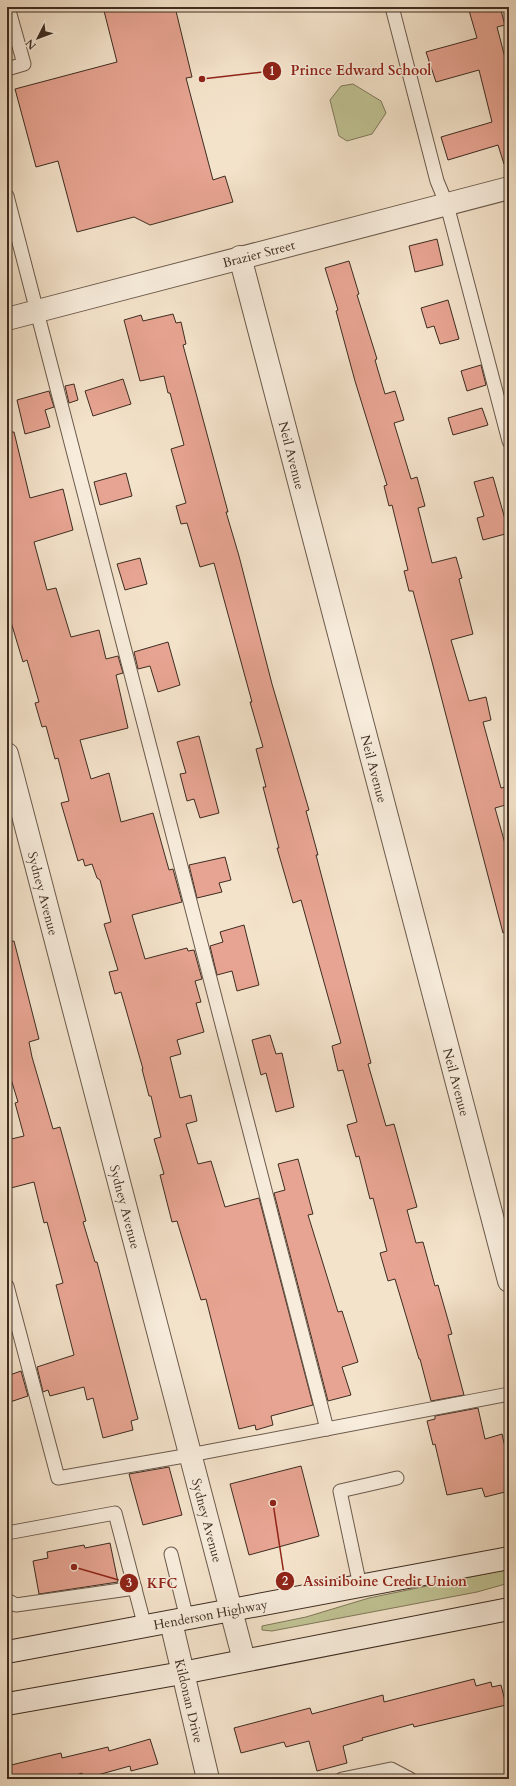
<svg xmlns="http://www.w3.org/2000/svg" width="516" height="1786" font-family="Cardo,serif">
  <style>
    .green { fill: #c0c394; stroke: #7e785a }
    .building { fill: #e7a492; stroke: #3d2c21 }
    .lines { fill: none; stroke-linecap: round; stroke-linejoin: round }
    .lane-casing { stroke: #6b5a4c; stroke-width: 15 }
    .street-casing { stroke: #6b5a4c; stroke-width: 24 }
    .secondary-casing { stroke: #3d2c21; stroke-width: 24 }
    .lane { stroke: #f8eddd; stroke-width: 13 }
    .street { stroke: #f8eddd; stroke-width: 22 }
    .secondary { stroke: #f8eddd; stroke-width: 22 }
    .labels { text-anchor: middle; stroke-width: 3; stroke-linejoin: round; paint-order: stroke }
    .street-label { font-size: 13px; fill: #3d2c21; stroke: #f8eddd }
    .leader { fill: none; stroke: #8f2418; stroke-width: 1.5 }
    .callout-dot { fill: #8f2418; stroke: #f8eddd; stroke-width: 1.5 }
    .mark-label { font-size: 12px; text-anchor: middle; font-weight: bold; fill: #fff }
    .callout-label { font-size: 14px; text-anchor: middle; font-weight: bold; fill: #8f2418; stroke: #f8eddd; stroke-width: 3; stroke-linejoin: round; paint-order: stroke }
  </style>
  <rect width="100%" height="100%" fill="#f4e3cb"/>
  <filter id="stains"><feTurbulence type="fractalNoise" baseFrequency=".005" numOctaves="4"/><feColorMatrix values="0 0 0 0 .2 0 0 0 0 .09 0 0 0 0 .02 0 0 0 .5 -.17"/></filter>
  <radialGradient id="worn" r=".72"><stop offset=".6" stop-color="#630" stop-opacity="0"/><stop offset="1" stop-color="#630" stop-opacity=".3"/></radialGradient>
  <g class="green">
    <polygon points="353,84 381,101 386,113 372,134 347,141 339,136 330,100 341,86"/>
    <polygon points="509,1569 509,1583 477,1592 272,1631 262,1630 262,1626 306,1617 369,1598"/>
  </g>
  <g class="building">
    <polygon points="103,7 175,7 192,77 186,78 213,180 225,176 233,202 150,225 134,217 77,232 58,161 36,167 15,89 117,62"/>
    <polygon points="468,7 500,7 505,25 497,27 509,73 509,163 504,164 498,145 448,160 441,137 492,122 479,70 436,82 426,52 477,38"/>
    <polygon points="437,239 443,265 415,272 409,246"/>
    <polygon points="349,261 359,294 357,295 377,359 375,360 385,394 395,391 404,420 394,423 411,479 417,477 425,506 418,508 432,563 456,557 462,578 459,579 473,634 451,640 469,701 486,697 491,720 483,722 501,788 505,787 509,802 509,804 495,808 509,858 509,932 503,933 431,658 413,591 409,591 404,571 408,570 392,505 389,506 384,486 387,485 355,381 336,311 338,310 325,268"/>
    <polygon points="448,300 459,339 440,344 434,326 427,328 421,308"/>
    <polygon points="173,314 176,323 181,322 186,344 183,345 228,512 226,512 239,556 272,684 309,810 306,811 318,855 316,855 371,1063 368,1064 386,1126 394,1124 417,1207 407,1210 416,1243 423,1242 435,1286 438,1285 452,1334 448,1335 464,1395 431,1401 420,1359 419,1359 395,1279 388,1281 380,1253 387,1251 373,1198 370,1199 359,1156 356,1157 347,1125 357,1122 343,1070 338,1071 332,1046 341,1043 301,900 293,903 277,848 279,848 263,787 266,787 256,749 263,747 250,702 252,702 214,563 200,567 187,523 181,524 176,506 186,503 171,449 184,445 170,393 168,393 164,376 140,381 124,320 141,315 143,321"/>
    <polygon points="481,365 486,385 467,391 461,371"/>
    <polygon points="123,379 131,404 93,416 85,391"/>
    <polygon points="74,384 78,400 69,403 65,386"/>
    <polygon points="49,391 54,407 45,410 50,427 25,434 17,400"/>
    <polygon points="482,408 488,425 453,435 448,418"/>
    <polygon points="7,432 14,432 30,498 63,489 73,530 34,542 47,590 56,588 71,637 99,630 106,659 118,656 123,673 116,675 128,728 80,740 91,779 109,773 121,822 153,813 169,870 173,869 182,902 132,915 145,959 187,948 188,951 194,950 202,979 195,981 201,1002 196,1003 204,1032 177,1040 181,1054 170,1057 180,1098 191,1095 197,1121 186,1124 198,1164 211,1161 225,1207 259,1198 313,1405 271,1416 273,1425 256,1430 255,1425 239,1429 206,1299 201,1300 177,1221 172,1222 160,1175 164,1174 154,1139 161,1137 151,1096 149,1096 142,1069 143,1069 121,992 115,994 109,972 118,970 104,924 111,922 100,880 97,878 92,864 85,866 83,859 78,861 61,803 69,801 58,758 55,759 46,726 42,727 35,703 39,702 27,660 23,662 7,609"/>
    <polygon points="126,473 132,496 100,505 94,482"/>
    <polygon points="493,477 509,533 483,540 477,518 484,516 474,482"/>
    <polygon points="140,558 147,584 125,590 117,564"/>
    <polygon points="168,642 180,685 158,692 150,666 138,669 134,652"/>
    <polygon points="199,736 219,813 200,818 194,799 187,801 180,774 186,773 177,742"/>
    <polygon points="225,857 231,880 219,883 222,892 197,898 189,865"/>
    <polygon points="244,925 259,985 237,991 232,971 217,975 210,946 223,942 220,932"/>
    <polygon points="14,941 39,1039 29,1042 32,1057 53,1129 60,1127 86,1221 83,1222 95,1262 97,1262 138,1419 131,1421 133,1430 103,1438 93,1398 87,1400 84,1387 50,1396 48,1390 43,1392 37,1367 74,1355 56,1285 63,1283 47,1222 44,1223 34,1182 7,1189 7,1140 24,1136 15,1103 18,1102 7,1066 7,942"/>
    <polygon points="270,1035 276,1054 282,1053 294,1107 276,1112 266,1073 261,1075 252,1040"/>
    <polygon points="298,1159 313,1214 308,1215 338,1312 342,1311 358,1362 342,1367 351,1395 328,1401 274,1193 285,1190 278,1164"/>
    <polygon points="21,1371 28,1396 7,1403 7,1376"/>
    <polygon points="478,1408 485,1439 502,1434 507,1456 505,1457 509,1472 509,1491 485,1497 482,1488 447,1495 435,1444 433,1445 427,1421 435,1419 435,1416"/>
    <polygon points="301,1466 319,1536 249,1555 230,1484"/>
    <polygon points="169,1467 182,1515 143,1525 129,1474"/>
    <polygon points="110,1543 118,1582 39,1594 33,1561 48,1558 47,1552 84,1545 85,1548"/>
    <polygon points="474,1679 476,1686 491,1682 492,1687 501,1685 506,1705 414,1727 413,1724 362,1738 363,1740 343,1746 347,1763 317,1771 309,1741 286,1747 284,1742 241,1753 234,1728 310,1708 312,1714 383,1695 384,1702"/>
    <polygon points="150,1739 158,1764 131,1771 130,1766 83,1779 82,1773 64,1779 7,1779 7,1766 61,1753 62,1758 108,1747 109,1751"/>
  </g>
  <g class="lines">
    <g class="lane-casing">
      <g id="lane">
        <polyline points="392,7 437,181 447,205 509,441"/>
        <polyline points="7,69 24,64 8,7"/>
        <polyline points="7,196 327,1429"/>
        <polyline points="7,1286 58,1478 190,1455 509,1394"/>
        <polyline points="7,1533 115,1513 145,1627"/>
        <polyline points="171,1554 187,1619"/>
        <polyline points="360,1586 340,1491 397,1478"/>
        <polyline points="7,1600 16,1605 135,1588"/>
        <polyline points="342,1779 391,1769 410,1779"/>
      </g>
    </g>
    <g class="street-casing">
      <g id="street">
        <path id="s1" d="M240 257 509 1281"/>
        <path id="s2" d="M7 319 509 188"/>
        <path id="s3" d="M7 754 244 1660"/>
        <path id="s4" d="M171 1622 208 1779"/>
      </g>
    </g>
    <g class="secondary-casing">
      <g id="secondary">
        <path id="s5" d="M7 1652 509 1558"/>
        <polyline points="7,1704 182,1673 509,1609"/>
      </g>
    </g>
    <use href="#lane" class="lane"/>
    <use href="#street" class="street"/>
    <use href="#secondary" class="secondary"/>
  </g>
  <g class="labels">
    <g class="street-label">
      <text dy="5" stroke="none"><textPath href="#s2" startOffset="260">Brazier Street</textPath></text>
      <text dy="5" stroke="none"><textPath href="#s1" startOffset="205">Neil Avenue</textPath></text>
      <text dy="5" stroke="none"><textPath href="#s1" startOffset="529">Neil Avenue</textPath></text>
      <text dy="5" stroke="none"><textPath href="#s3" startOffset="144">Sydney Avenue</textPath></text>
      <text dy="5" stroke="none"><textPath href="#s1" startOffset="853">Neil Avenue</textPath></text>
      <text dy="5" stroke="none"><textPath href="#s3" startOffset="468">Sydney Avenue</textPath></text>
      <text dy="5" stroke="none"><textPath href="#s3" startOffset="792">Sydney Avenue</textPath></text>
      <text dy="5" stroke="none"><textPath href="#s5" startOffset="207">Henderson Highway</textPath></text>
      <text dy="5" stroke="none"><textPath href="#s4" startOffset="81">Kildonan Drive</textPath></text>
    </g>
  </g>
  <path class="leader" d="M202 79L272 71M273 1503L285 1581M74 1567L129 1583"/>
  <g class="callout-dot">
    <circle cx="202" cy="79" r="4"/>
    <circle cx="273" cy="1503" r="4"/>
    <circle cx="74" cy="1567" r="4"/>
    <circle cx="272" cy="71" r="10"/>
    <circle cx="285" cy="1581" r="10"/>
    <circle cx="129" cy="1583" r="10"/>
  </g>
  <g class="mark-label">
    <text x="272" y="75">1</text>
    <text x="285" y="1585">2</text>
    <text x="129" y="1587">3</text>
  </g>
  <g class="callout-label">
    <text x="361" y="75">Prince Edward School</text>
    <text x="385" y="1586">Assiniboine Credit Union</text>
    <text x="162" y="1588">KFC</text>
  </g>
  <rect width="516" height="1786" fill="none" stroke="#f4e3cb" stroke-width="24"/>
  <rect x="8" y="8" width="500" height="1770" fill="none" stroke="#3d2c21" stroke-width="2"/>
  <rect x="12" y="12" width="492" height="1762" fill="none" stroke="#3d2c21"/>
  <g transform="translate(38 38) rotate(228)" stroke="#f8eddd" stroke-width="3" paint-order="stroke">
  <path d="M0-3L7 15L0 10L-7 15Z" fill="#3d2c21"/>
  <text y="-6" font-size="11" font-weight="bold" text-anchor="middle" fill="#3d2c21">N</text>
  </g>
  <rect width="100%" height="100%" filter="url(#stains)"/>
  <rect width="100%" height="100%" fill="url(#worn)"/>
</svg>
